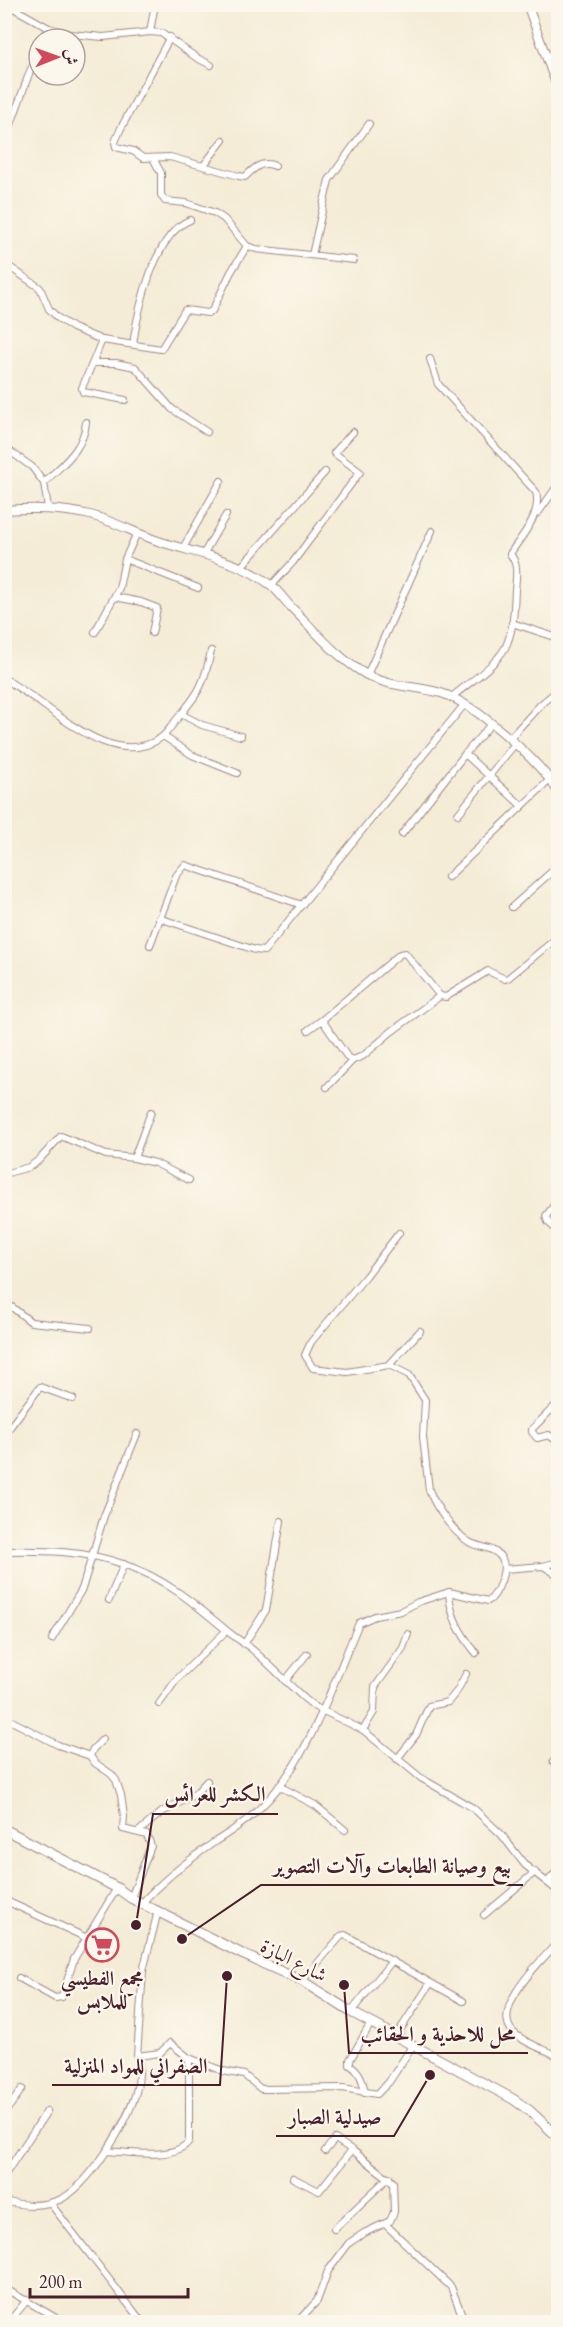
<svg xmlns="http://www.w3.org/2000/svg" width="563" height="2327" font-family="'EB Garamond',Amiri,serif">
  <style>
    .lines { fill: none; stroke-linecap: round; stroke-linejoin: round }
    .minor-casing { stroke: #9f8680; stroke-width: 8 }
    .tertiary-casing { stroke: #9f8680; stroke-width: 10 }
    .primary-casing { stroke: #9f8680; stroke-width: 11 }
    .minor { stroke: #fff; stroke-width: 6 }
    .tertiary { stroke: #fff; stroke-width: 8 }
    .primary { stroke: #fff; stroke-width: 9 }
    .labels { text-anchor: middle; stroke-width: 4.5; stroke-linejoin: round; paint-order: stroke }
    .street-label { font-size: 20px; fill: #4a1f2b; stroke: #fbf7ec }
    .poi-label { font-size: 20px; font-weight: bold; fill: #4a1f2b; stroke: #fbf7ec }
    .leader { fill: none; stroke: #4a1f2b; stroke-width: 2 }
    .callout-dot { fill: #4a1f2b; stroke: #fbf7ec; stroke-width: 2 }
    .callout-label { font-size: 21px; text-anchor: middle; font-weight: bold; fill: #4a1f2b; stroke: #fbf7ec; stroke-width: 4.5; stroke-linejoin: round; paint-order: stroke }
  </style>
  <rect width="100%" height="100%" fill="#fbf7ec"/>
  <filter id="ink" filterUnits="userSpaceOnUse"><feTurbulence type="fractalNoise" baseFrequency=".0167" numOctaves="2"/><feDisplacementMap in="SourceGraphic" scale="12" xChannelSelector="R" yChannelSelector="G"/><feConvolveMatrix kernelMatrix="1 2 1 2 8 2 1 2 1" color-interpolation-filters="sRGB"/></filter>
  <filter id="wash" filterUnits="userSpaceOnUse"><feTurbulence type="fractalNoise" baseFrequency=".008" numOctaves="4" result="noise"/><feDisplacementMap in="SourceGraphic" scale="24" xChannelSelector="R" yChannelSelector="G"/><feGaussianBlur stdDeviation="1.35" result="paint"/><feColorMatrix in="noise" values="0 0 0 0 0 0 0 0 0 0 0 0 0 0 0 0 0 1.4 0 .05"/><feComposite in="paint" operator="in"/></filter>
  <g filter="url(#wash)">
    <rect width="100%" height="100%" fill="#f4ecd6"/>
  </g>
  <g filter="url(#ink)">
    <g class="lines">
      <g class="minor-casing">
        <g id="minor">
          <polyline points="6,4 49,28 70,34 103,37 150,32 161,33 197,58 211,65"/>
          <polyline points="394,4 394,5"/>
          <polyline points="150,32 155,4"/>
          <path d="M170 37 121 128 115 142 116 147 133 151 143 158 170 157 239 176 245 177C254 168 262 160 275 166"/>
          <polyline points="45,39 49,28"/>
          <polyline points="4,144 30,71 39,54"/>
          <polyline points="153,158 161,173 161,195 165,201 186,203 215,213 224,219 247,246 256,249 354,260"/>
          <polyline points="204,165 223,140"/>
          <polyline points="312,255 329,180 369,124"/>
          <polyline points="4,263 40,288 49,309 58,318 73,328 102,340 82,388 83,392 125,400"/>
          <polyline points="102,340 161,349 185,310 208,313 212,311 231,272 247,246"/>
          <path d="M133 344C138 310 154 234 190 220"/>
          <path d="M430 359 438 384 536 492C542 515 522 535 510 554 519 564 516 578 515 590 514 607 514 625 508 641 502 662 468 683 452 697"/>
          <polyline points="4,363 6,361"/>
          <polyline points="94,363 116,363 135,367 172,409 207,432"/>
          <polyline points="4,447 32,467 44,483 48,508"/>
          <path d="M44 483C61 465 84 450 86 422"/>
          <polyline points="538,513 558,485"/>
          <polyline points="183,548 221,481"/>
          <polyline points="204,553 226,515"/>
          <polyline points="125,559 198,588"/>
          <polyline points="241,567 325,472"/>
          <polyline points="271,586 293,562 360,472 334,453 353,432"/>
          <polyline points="115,597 141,602 157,608 152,633"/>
          <polyline points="512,623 558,638"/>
          <polyline points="95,632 119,588 125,559 137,533"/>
          <polyline points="367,675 432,531"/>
          <path d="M4 678C17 687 30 695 42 704 74 727 122 766 162 737 168 732 172 725 177 719 199 693 204 685 211 651"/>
          <polyline points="181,714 202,725 241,736"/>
          <polyline points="163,736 192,755 237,773"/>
          <polyline points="509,739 541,704 558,690"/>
          <polyline points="465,754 522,806"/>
          <polyline points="458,814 515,744"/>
          <polyline points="402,834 465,754 491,724"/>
          <polyline points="448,877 558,772"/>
          <polyline points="512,907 558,866"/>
          <polyline points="159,918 255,950 264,951 464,705"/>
          <polyline points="150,945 176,876 185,865 302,905"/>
          <polyline points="440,996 405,953 400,954 322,1020 348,1058 353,1060 363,1056 391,1032 440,996 446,997 488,971 505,979 508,978 558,937"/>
          <polyline points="308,1030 322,1020"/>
          <polyline points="327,1087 353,1060"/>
          <polyline points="134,1158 155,1163 189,1180"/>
          <polyline points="4,1174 29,1167 39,1160 61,1136 106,1155 134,1158 151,1112"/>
          <polyline points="558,1200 546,1216 548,1222 558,1231"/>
          <polyline points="4,1301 31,1322 90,1328"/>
          <polyline points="389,1365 420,1331"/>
          <polyline points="558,1403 532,1429 532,1432 537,1438 549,1435 558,1442"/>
          <polyline points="4,1435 40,1387 73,1399"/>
          <path d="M4 1551C43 1550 86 1551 123 1564 163 1577 194 1603 226 1630 233 1636 241 1641 248 1646 268 1662 286 1682 305 1699L315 1707 363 1730 421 1778 473 1808 501 1834 525 1865 558 1891"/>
          <polyline points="543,1566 558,1575"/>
          <polyline points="504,1569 543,1566 558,1562"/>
          <path d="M449 1592C450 1617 461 1634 476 1653"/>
          <polyline points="109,1600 124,1564"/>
          <polyline points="52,1639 82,1589 104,1516 137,1434"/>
          <polyline points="244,1644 266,1610 281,1521"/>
          <polyline points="285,1681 307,1654"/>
          <polyline points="159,1704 177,1679 226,1631"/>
          <polyline points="4,1717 58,1745 90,1756 95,1763 111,1774 116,1780 121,1795 124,1816 123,1829 147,1835 151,1846 131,1898"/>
          <polyline points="363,1730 374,1712 375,1687 403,1648 408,1634"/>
          <polyline points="90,1756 93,1749 103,1739"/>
          <polyline points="397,1759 416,1735 429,1706 448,1702 457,1691 466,1674"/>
          <polyline points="553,1762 558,1765"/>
          <polyline points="279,1786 315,1805 345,1830"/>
          <polyline points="138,1832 162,1812 195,1794 207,1781"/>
          <polyline points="551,1885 549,1880 558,1870"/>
          <polyline points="4,1900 87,1938"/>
          <path d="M142 1903C163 1879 190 1859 216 1841 232 1831 247 1821 260 1808 309 1761 333 1683 359 1623L375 1616 401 1611 418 1602 449 1592 488 1601C497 1596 508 1569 502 1559 496 1547 479 1548 469 1542 452 1531 436 1508 429 1490L423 1437 425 1400 409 1375 389 1365 347 1372 313 1368 305 1355 311 1342 366 1276 399 1233"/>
          <polyline points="484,1915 535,1872"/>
          <path d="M558 1942C543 1959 490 2008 513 2032 524 2043 544 2049 558 2056"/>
          <polyline points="19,1978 55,1998 62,1997 74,1959 117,1888"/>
          <polyline points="302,1981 341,1936 345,1935 463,2001"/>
          <polyline points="351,2012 392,1961"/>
          <polyline points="396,2036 430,1984"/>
          <polyline points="137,2056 160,2053 170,2043 189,2058 223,2071 244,2075 261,2089 343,2088 377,2094 389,2082 413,2045"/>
          <path d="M365 2093C363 2081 360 2071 350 2065V2060L371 2023"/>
          <polyline points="4,2114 22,2089"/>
          <path d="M107 2151C129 2152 175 2161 189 2141V2058"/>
          <polyline points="325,2151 335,2139 352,2150"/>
          <polyline points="4,2176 47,2111"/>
          <polyline points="293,2178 319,2191 352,2150 393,2182 394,2212 390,2221 364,2233 349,2243 328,2271 317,2301 297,2322"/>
          <path d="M4 2201C23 2206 41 2207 59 2200 89 2187 128 2122 136 2092 140 2079 140 2068 137 2056L143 1971 158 1911"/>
          <polyline points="50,2203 142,2322"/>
          <polyline points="385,2224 451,2287 462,2315 475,2322"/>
          <polyline points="334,2229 389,2177"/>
          <polyline points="4,2288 63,2322"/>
          <polyline points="9,2322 27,2300"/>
          <polyline points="452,2322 462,2315"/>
        </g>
      </g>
      <g class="tertiary-casing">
        <g id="tertiary">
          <polyline points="527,4 558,89"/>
          <path d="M4 510C34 508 61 508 90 515 113 521 135 533 158 541 197 554 237 559 271 585 279 592 285 601 292 608 315 631 338 659 367 675 389 687 417 686 441 693 476 704 538 760 558 791"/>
        </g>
      </g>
      <g class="primary-casing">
        <polyline id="primary" points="4,1829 117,1888 131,1898 244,1955 302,1981 351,2012 513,2099 530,2111 558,2137"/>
      </g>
      <use href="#minor" class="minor"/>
      <use href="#tertiary" class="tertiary"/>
      <use href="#primary" class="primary"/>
    </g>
  </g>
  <defs>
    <g id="supermarket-ring" transform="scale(1.725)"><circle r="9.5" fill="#fbf7ec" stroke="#d1495b" stroke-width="1.5"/><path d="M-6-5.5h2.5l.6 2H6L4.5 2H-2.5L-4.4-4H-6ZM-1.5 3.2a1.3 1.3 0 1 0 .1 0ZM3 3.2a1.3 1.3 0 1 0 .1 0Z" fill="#d1495b"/></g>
  </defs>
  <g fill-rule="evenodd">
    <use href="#supermarket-ring" x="102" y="1945"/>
  </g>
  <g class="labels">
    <g class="street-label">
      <text transform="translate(294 1960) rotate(27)" y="7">شارع البازة</text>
    </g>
    <g class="poi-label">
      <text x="102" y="1985">مجمع الفطيسي<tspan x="102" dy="23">للملابس</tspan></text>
    </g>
  </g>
  <path class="leader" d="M136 1925L153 1814H278M182 1939L261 1885H523M344 1985L349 2053H528M227 1976L220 2085H52M430 2075L394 2136H276"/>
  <g class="callout-dot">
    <circle cx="136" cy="1925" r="6"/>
    <circle cx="182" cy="1939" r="6"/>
    <circle cx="344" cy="1985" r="6"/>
    <circle cx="227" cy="1976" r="6"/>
    <circle cx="430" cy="2075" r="6"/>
  </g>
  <g class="callout-label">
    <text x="215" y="1801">الكشر للعرائس</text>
    <text x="392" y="1873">بيع وصيانة الطابعات وآلات التصوير</text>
    <text x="438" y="2041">محل للاحذية و الحقائب</text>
    <text x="136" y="2073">الصفراني للمواد المنزلية</text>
    <text x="335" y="2124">صيدلية الصبار</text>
  </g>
  <rect width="563" height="2327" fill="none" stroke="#fbf7ec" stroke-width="24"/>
  <g transform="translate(57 57) rotate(89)"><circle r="28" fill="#fbf7ec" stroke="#b4a19f" stroke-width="1.5"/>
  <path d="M0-4.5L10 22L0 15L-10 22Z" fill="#d1495b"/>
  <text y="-9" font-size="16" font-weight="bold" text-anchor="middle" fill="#4a1f2b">ش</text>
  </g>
  <path d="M30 2288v9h158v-9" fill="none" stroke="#4a1f2b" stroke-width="3"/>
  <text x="39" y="2288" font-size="18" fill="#4a1f2b" stroke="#fbf7ec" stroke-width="4.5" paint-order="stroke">200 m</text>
</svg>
